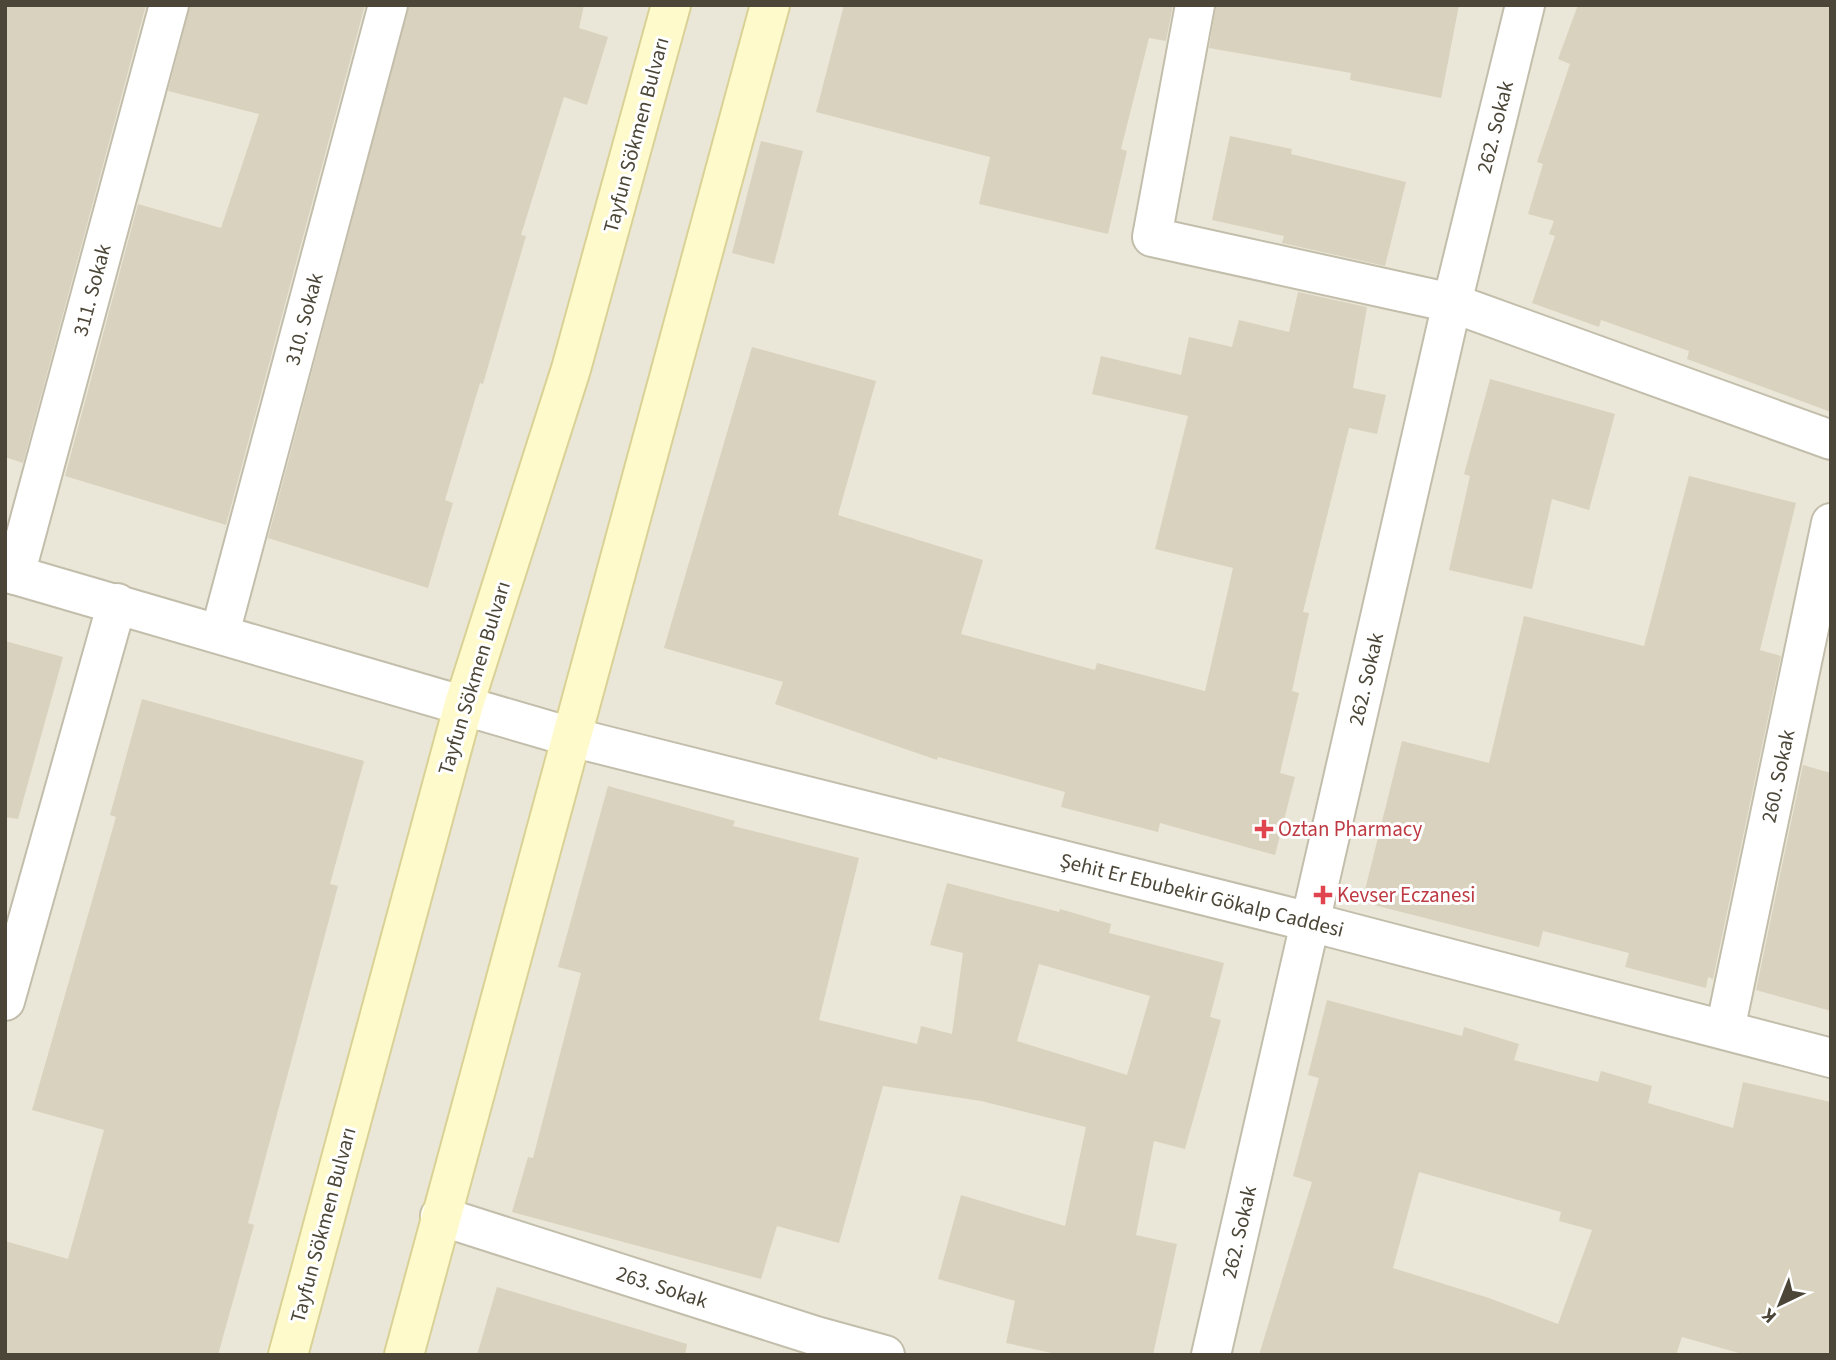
<svg xmlns="http://www.w3.org/2000/svg" width="1836" height="1360" font-family="'Source Sans 3',sans-serif">
  <style>
    .residential { fill: #eae7d8 }
    .building { fill: #d9d2be; fill-rule: evenodd }
    .lines { fill: none; stroke-linecap: round; stroke-linejoin: round }
    .minor-casing { stroke: #c3beab; stroke-width: 42 }
    .secondary-casing { stroke: #d9d196; stroke-width: 42 }
    .minor { stroke: #fff; stroke-width: 38 }
    .secondary { stroke: #fffacb; stroke-width: 38 }
    .health-dot { fill: #e0444e; stroke: #fff; stroke-width: 2.5 }
    .labels { text-anchor: middle; stroke-width: 6; stroke-linejoin: round; paint-order: stroke }
    .street-label { font-size: 21px; fill: #4b4637; stroke: #fff }
    .health-label { font-size: 21px; fill: #be3a42; stroke: #fff; text-anchor: start }
  </style>
  <rect width="100%" height="100%" fill="#f6f4ea"/>
  <rect class="residential" x="5" y="5" width="1826" height="1350"/>
  <g class="building">
    <polygon points="5,5 146,5 23,463 5,457"/>
    <polygon points="190,5 365,5 226,525 65,476 138,204 221,228 259,114 168,91"/>
    <polygon points="409,5 584,5 579,28 608,37 587,105 564,97 521,235 526,236 483,384 480,383 445,500 453,503 428,588 268,538"/>
    <polygon points="844,5 1173,5 1166,41 1149,38 1121,149 1127,151 1108,234 979,204 990,157 816,112"/>
    <polygon points="1216,5 1459,5 1441,98 1350,80 1351,73 1209,48"/>
    <polygon points="1578,5 1831,5 1831,412 1687,359 1689,351 1601,320 1599,327 1532,303 1555,236 1549,234 1554,221 1528,214 1543,164 1537,162 1570,64 1558,59"/>
    <polygon points="1230,136 1292,149 1291,154 1406,182 1385,266 1282,243 1284,236 1212,220"/>
    <polygon points="761,141 803,151 774,264 732,253"/>
    <polygon points="1298,292 1367,307 1353,388 1386,395 1377,434 1349,428 1303,612 1309,613 1292,691 1299,693 1280,773 1295,777 1275,855 1160,823 1158,832 1061,807 1065,792 938,757 937,760 775,704 783,682 664,648 752,347 876,381 838,515 983,560 961,634 1095,670 1097,663 1205,691 1233,568 1155,549 1188,416 1092,394 1101,356 1181,375 1189,337 1232,347 1239,320 1289,332"/>
    <polygon points="1490,379 1615,414 1589,510 1552,499 1532,589 1449,570 1470,476 1464,474"/>
    <polygon points="1689,476 1796,503 1760,650 1781,656 1713,979 1708,977 1706,988 1625,967 1629,953 1543,931 1539,947 1362,902 1402,741 1489,763 1524,616 1644,646"/>
    <polygon points="5,641 63,657 18,819 5,817"/>
    <polygon points="142,699 364,761 330,884 338,886 248,1223 254,1225 218,1355 5,1355 5,1241 68,1259 104,1130 32,1110 116,817 110,815"/>
    <polygon points="1803,765 1831,773 1831,1011 1756,990"/>
    <path d="M608 786 735 821 733 826 859 858 819 1020 917 1044 921 1026 952 1034 963 953 930 945 947 883 1059 912 1060 909 1111 924 1109 933 1224 963 1210 1017 1221 1020 1185 1149 1154 1141 1136 1235 1177 1244 1153 1355H1061L1006 1343 1015 1301 938 1279 961 1195 1065 1226 1086 1127 981 1101 883 1086 839 1243 777 1226 761 1279 512 1212 528 1157 533 1158 581 973 558 967ZM1039 964 1150 996 1127 1075 1017 1041Z"/>
    <path d="M1327 1000 1462 1036 1464 1027 1519 1044 1514 1060 1598 1082 1601 1071 1652 1086 1648 1103 1733 1128 1743 1082 1831 1102V1355H1746L1682 1337 1676 1355H1259L1312 1182 1293 1176 1319 1078 1308 1075ZM1419 1172 1561 1212 1559 1221 1592 1230 1558 1324 1489 1298 1393 1268Z"/>
    <polygon points="497,1287 687,1344 685,1355 477,1355"/>
  </g>
  <g class="lines">
    <g class="minor-casing">
      <g id="minor">
        <polyline points="1195,5 1152,237 1452,303 1831,440"/>
        <polyline points="5,572 571,737 1310,922 1831,1058"/>
        <polyline points="15,575 169,5"/>
        <polyline points="220,633 388,5"/>
        <polyline points="5,1001 117,603"/>
        <polyline points="1725,1030 1831,523"/>
        <polyline points="440,1216 816,1336 885,1355"/>
        <polyline points="1211,1355 1452,303 1525,5"/>
      </g>
    </g>
    <g class="secondary-casing">
      <g id="secondary">
        <polyline points="288,1355 464,704 571,369 671,5"/>
        <polyline points="404,1355 770,5"/>
      </g>
    </g>
    <use href="#minor" class="minor"/>
    <use href="#secondary" class="secondary"/>
  </g>
  <g class="health-dot">
    <path d="M1260.5 818.5h7v7h7v7h-7v7h-7v-7h-7v-7h7z"/>
    <path d="M1319.5 884.5h7v7h7v7h-7v7h-7v-7h-7v-7h7z"/>
  </g>
  <g class="labels">
    <g class="street-label">
      <text transform="translate(1495 127) rotate(-76)" y="7">262. Sokak</text>
      <text transform="translate(636 135) rotate(-75)" y="7">Tayfun Sökmen Bulvarı</text>
      <text transform="translate(92 290) rotate(-75)" y="7">311. Sokak</text>
      <text transform="translate(304 319) rotate(-75)" y="7">310. Sokak</text>
      <text transform="translate(474 678) rotate(-73)" y="7">Tayfun Sökmen Bulvarı</text>
      <text transform="translate(1366 679) rotate(-77)" y="7">262. Sokak</text>
      <text transform="translate(1778 776) rotate(-78)" y="7">260. Sokak</text>
      <text transform="translate(1202 895) rotate(14)" y="7">Şehit Er Ebubekir Gökalp Caddesi</text>
      <text transform="translate(323 1225) rotate(-75)" y="7">Tayfun Sökmen Bulvarı</text>
      <text transform="translate(1239 1232) rotate(-77)" y="7">262. Sokak</text>
      <text transform="translate(662 1287) rotate(18)" y="7">263. Sokak</text>
    </g>
    <g class="health-label">
      <text x="1278" y="836">Oztan Pharmacy</text>
      <text x="1337" y="902">Kevser Eczanesi</text>
    </g>
  </g>
  <rect width="1836" height="1360" fill="none" stroke="#4b4637" stroke-width="14"/>
  <g transform="translate(1780 1304) rotate(223)" stroke="#ffffff" stroke-width="5" paint-order="stroke">
  <path d="M0-5L12 26L0 18L-12 26Z" fill="#4b4637"/>
  <text y="-10" font-size="19" font-weight="bold" text-anchor="middle" fill="#4b4637">K</text>
  </g>
</svg>
